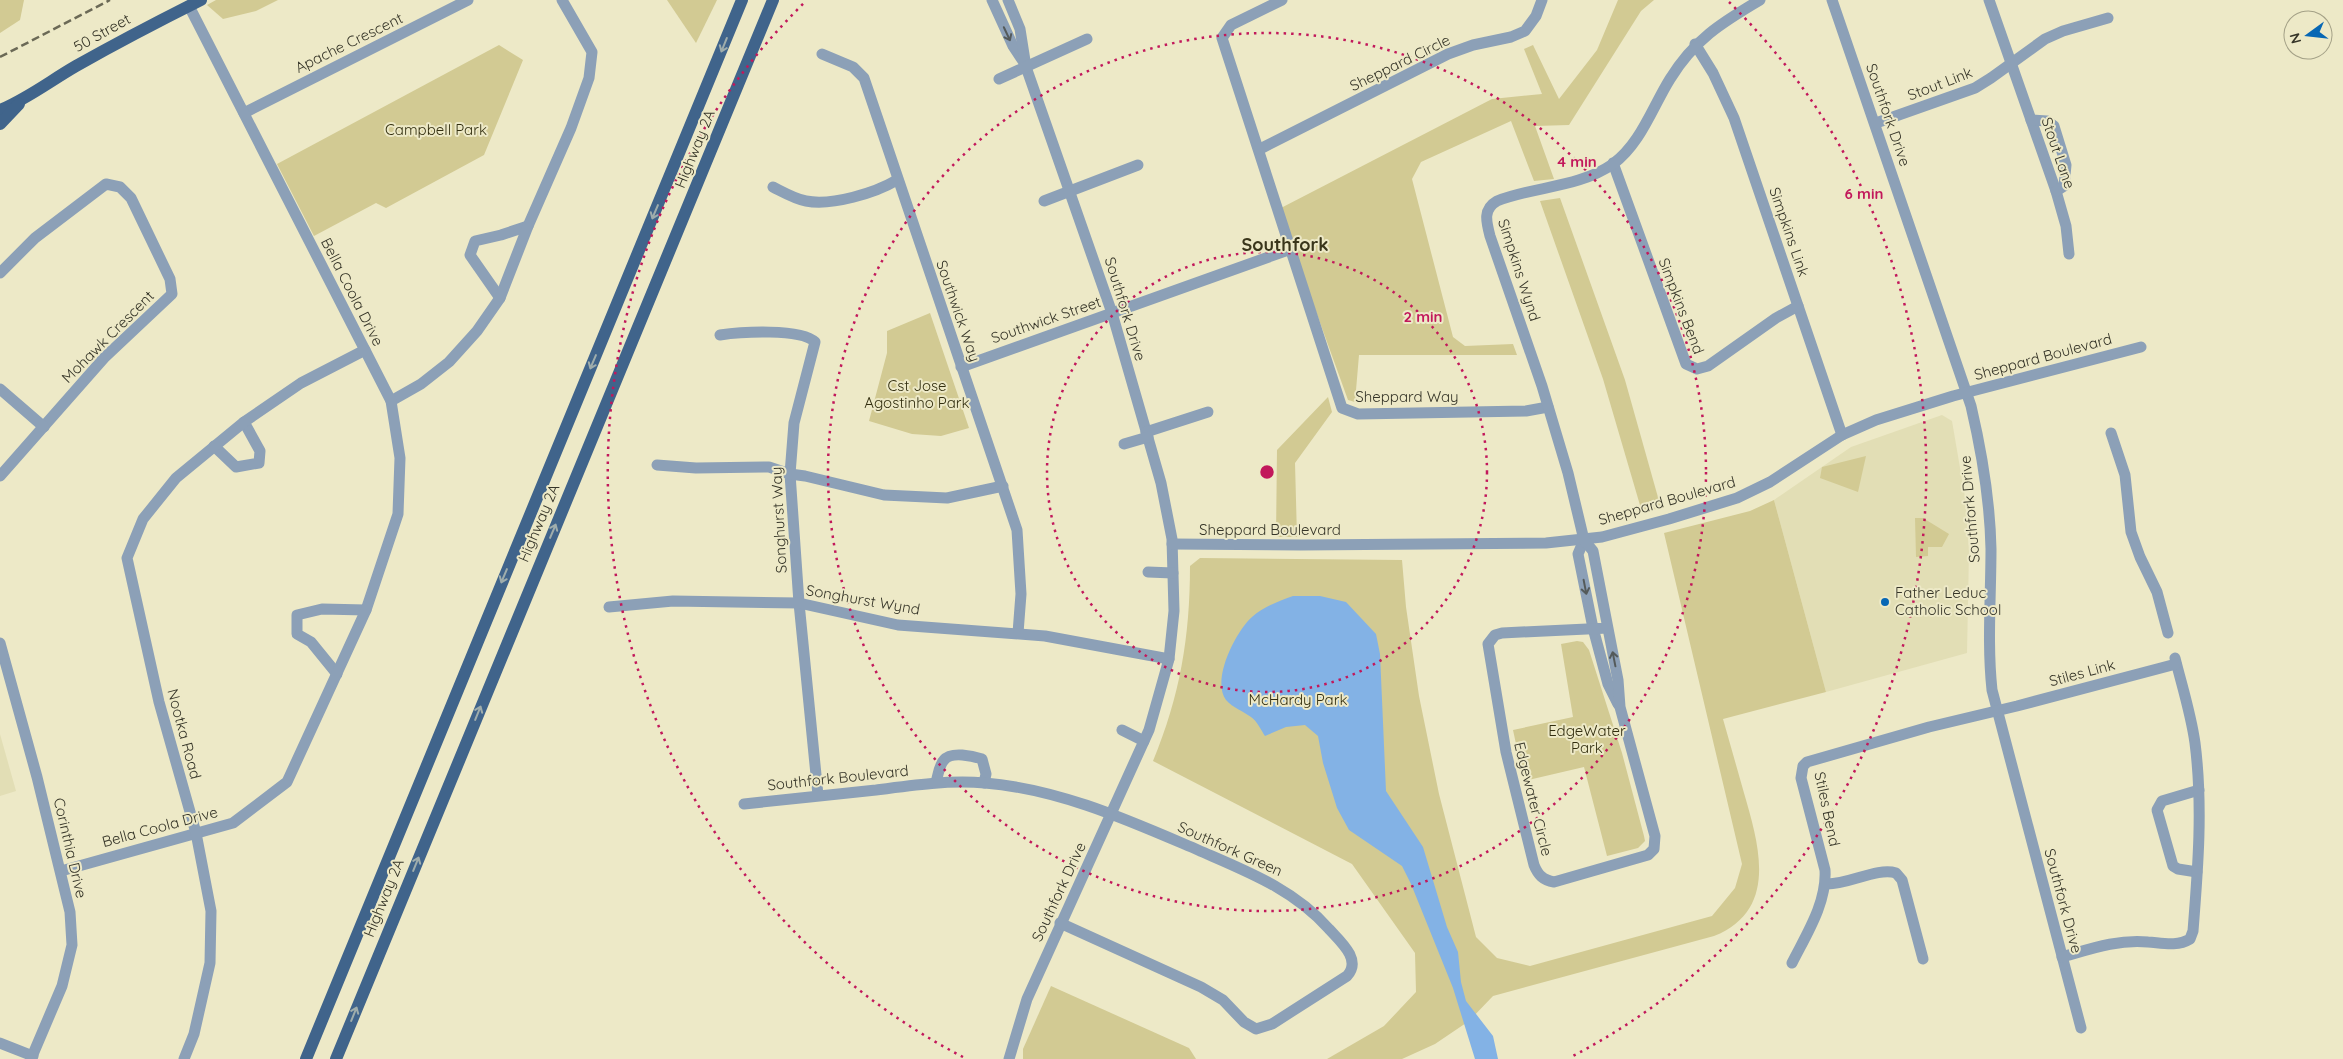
<svg xmlns="http://www.w3.org/2000/svg" width="2343" height="1059" font-family="Quicksand,sans-serif">
  <style>
    .built { fill: #e2deb5 }
    .green { fill: #d2ca93 }
    .water { fill: #83b2e5 }
    .lines { fill: none; stroke-linecap: round; stroke-linejoin: round }
    .minor { stroke: #8ca0b7; stroke-width: 11 }
    .major { stroke: #40648b; stroke-width: 12 }
    .rail { stroke: #6b6956; stroke-width: 2.5; stroke-dasharray: 8 4; stroke-linecap: butt }
    .oneway { stroke: #545a5a }
    .oneway2 { stroke: #9fadac }
    .ring { fill: none; stroke: #c2185b; stroke-width: 2.5; stroke-dasharray: 2.5 5 }
    .poi-dot { fill: #0767b4; stroke: #ede9c7; stroke-width: 2 }
    .labels { text-anchor: middle; stroke-width: 4; stroke-linejoin: round; paint-order: stroke }
    .street-label { font-size: 15px; fill: #363528; stroke: #ede9c7 }
    .park-label { font-size: 15px; fill: #322e0f; stroke: #ede9c7 }
    .poi-label { font-size: 15px; fill: #363528; stroke: #ede9c7; text-anchor: start }
    .quarter-label { font-size: 18px; font-weight: bold; fill: #3a361b; stroke: #ede9c7 }
    .centre { fill: #c2185b; stroke: #ede9c7; stroke-width: 2.5 }
    .ring-label { font-size: 15px; text-anchor: middle; font-weight: bold; fill: #c2185b; stroke: #ede9c7; stroke-width: 4; stroke-linejoin: round; paint-order: stroke }
  </style>
  <rect width="100%" height="100%" fill="#ede9c7"/>
  <g class="built">
    <polygon points="1942,415 1952,421 1965,497 1969,551 1967,653 1826,692 1774,500 1851,447"/>
    <polygon points="0,734 16,791 0,796"/>
  </g>
  <g class="green">
    <polygon points="0,0 24,0 20,20 0,33"/>
    <polygon points="216,0 278,0 256,11 223,19 207,5"/>
    <polygon points="667,0 717,0 696,43"/>
    <polygon points="1618,0 1654,0 1641,11 1569,125 1535,126 1554,179 1534,181 1511,121 1421,162 1412,179 1453,337 1465,346 1513,344 1517,355 1359,355 1355,402 1348,400 1279,209 1492,99 1542,94 1524,49 1533,45 1559,99 1597,50"/>
    <polygon points="499,45 523,60 484,155 386,208 376,203 314,236 277,164"/>
    <polygon points="1560,198 1625,380 1661,508 1642,512 1603,379 1540,201"/>
    <polygon points="930,313 969,428 941,436 912,434 869,421 887,353 887,331"/>
    <polygon points="1328,397 1332,412 1295,463 1297,537 1276,537 1277,450"/>
    <polygon points="1866,456 1858,492 1820,478 1822,467"/>
    <path d="M1774 500 1826 692 1723 719C1730 744 1737 768 1744 793 1759 845 1779 910 1714 936L1493 996 1469 1021 1435 1044 1402 1059H1327L1384 1026 1416 992 1415 953 1352 864 1153 761C1180 696 1190 637 1190 566L1200 558 1402 560 1406 607 1419 696 1439 794 1476 937 1497 958 1530 966 1712 916 1735 888 1742 864 1664 533 1750 511Z"/>
    <polygon points="1915,518 1923,518 1949,534 1942,547 1928,547 1928,556 1916,557"/>
    <polygon points="1577,641 1583,642 1589,650 1622,753 1644,836 1645,841 1638,848 1607,856 1584,767 1524,781 1513,730 1573,717 1561,644"/>
    <polygon points="1051,986 1189,1048 1196,1059 1023,1059 1023,1049"/>
  </g>
  <path class="water" d="M1293 596H1320L1346 602 1376 634 1380 654 1386 791 1423 847 1447 927 1458 952 1461 982 1466 1001 1493 1036 1498 1059H1475L1453 988 1411 884 1402 866 1349 830 1337 808 1323 763 1318 736 1305 725 1286 727 1265 736C1261 730 1257 721 1251 717 1243 711 1233 708 1226 700 1211 680 1236 631 1252 617 1263 607 1279 601 1293 596Z"/>
  <g class="lines">
    <g class="minor">
      <polyline points="992,0 1013,46 1023,61"/>
      <polyline points="1008,0 1020,29 1026,67 1112,313 1161,483 1172,539 1174,611 1169,659 1149,730 1027,999 1009,1059"/>
      <polyline points="1282,0 1231,25 1222,38 1342,408 1358,414 1526,411 1548,407"/>
      <path d="M1832 0 1971 406C1982 453 1990 500 1991 549 1991 596 1987 643 1992 690L2081 1028"/>
      <polyline points="1989,0 2056,191 2066,226 2069,254"/>
      <polyline points="1695,44 1713,73 1734,118 1842,435"/>
      <polyline points="822,54 853,67 864,78 1017,530 1021,594 1018,633"/>
      <polyline points="999,79 1087,39"/>
      <polyline points="244,113 468,0"/>
      <polyline points="2031,120 2047,121 2054,126 2066,165 2064,186 2056,191"/>
      <polyline points="1876,123 1975,88 1991,78 2045,39 2063,31 2108,18"/>
      <polyline points="1260,149 1448,54 1473,45 1511,37 1525,31 1536,16 1542,0"/>
      <polyline points="1613,163 1686,364 1697,369 1708,366 1776,318 1798,306"/>
      <path d="M773 187C783 192 795 199 806 201 832 206 875 193 897 180"/>
      <polyline points="1044,201 1138,165"/>
      <polyline points="0,273 35,238 106,184 120,187 131,198 170,279 172,294 104,358 0,476"/>
      <polyline points="500,298 470,255 475,241 501,235 528,226"/>
      <path d="M720 335C740 332 801 328 815 342L794 423 790 474 799 603 818 795"/>
      <polyline points="961,367 1291,249"/>
      <polyline points="0,389 44,427"/>
      <polyline points="391,401 421,384 449,362 477,331 500,298 528,226 571,128 589,78 592,52 562,0"/>
      <polyline points="1146,432 1208,412"/>
      <polyline points="2111,433 2125,475 2131,532 2140,557 2157,592 2168,633"/>
      <polyline points="1124,444 1148,437"/>
      <polyline points="214,446 236,467 259,463 260,451 244,422"/>
      <polyline points="657,465 696,468 769,467 790,474 805,476 884,495 947,498 1003,486"/>
      <polyline points="1584,540 1578,554 1593,628 1608,684 1618,704"/>
      <polyline points="1172,544 1301,545 1546,543 1602,537 1669,519 1737,498 1770,482 1842,435 1876,420 1953,396 2141,347"/>
      <polyline points="1148,572 1173,573"/>
      <polyline points="609,607 673,601 799,603 898,625 1045,636 1169,659"/>
      <path d="M1608 628 1502 633 1495 635 1488 644 1506 752 1534 865C1538 875 1543 880 1554 882L1648 855 1654 849 1655 836 1620 707 1618 680 1593 551 1584 540 1568 473 1542 386 1490 236C1486 221 1483 209 1497 201 1535 186 1578 188 1613 164 1641 143 1652 108 1670 79 1694 40 1721 23 1760 0"/>
      <polyline points="0,643 37,777 70,912 72,945 62,986 31,1059"/>
      <polyline points="337,674 311,642 297,634 297,615 322,609 366,610"/>
      <polyline points="1122,730 1144,741"/>
      <path d="M936 782C938 776 939 765 944 760 951 751 973 756 982 759L986 774 984 783"/>
      <path d="M744 804C788 799 832 795 876 790 913 785 949 780 985 783 1060 789 1130 821 1198 850 1246 871 1294 889 1329 929 1341 942 1362 960 1347 976L1272 1024 1256 1029 1244 1022 1223 1000 1201 987 1060 923"/>
      <polyline points="61,871 233,823 287,782 366,610 398,514 400,458 391,401 189,6"/>
      <polyline points="2197,872 2178,869 2173,866 2157,810 2162,801 2199,790"/>
      <path d="M1826 884C1848 885 1877 867 1896 873L1902 880 1923 959"/>
      <path d="M2062 957C2090 949 2118 939 2148 942 2162 943 2177 947 2190 939L2193 931C2198 868 2203 806 2195 743 2191 714 2182 686 2175 658"/>
      <path d="M1792 963C1806 935 1827 903 1825 870L1801 778 1803 766 1807 762 1929 727 2017 706 2176 664"/>
      <polyline points="0,1043 33,1056"/>
      <polyline points="184,1059 194,1034 210,963 211,911 196,833 159,702 127,558 143,519 176,478 244,422 301,383 365,350"/>
    </g>
    <g class="major">
      <path d="M0 110C27 99 50 81 76 66 117 43 159 21 201 0"/>
      <polyline points="0,124 19,104"/>
      <polyline points="306,1059 742,0"/>
      <polyline points="336,1059 773,0"/>
    </g>
    <polyline class="rail" points="0,57 110,0"/>
  </g>
  <defs><path id="oneway-shaft" d="M-6 0H5M1.5-3L5.5 0L1.5 3" fill="none" stroke-width="1.6" stroke-linecap="round" stroke-linejoin="round" transform="scale(1.25)"/></defs>
  <g class="oneway">
    <use href="#oneway-shaft" transform="translate(1007 34) rotate(65)"/>
    <use href="#oneway-shaft" transform="translate(1585 587) rotate(79)"/>
    <use href="#oneway-shaft" transform="translate(1614 659) rotate(-101)"/>
  </g>
  <g class="oneway2">
    <use href="#oneway-shaft" transform="translate(724 45) rotate(112)"/>
    <use href="#oneway-shaft" transform="translate(655 212) rotate(113)"/>
    <use href="#oneway-shaft" transform="translate(593 362) rotate(113)"/>
    <use href="#oneway-shaft" transform="translate(553 531) rotate(-67)"/>
    <use href="#oneway-shaft" transform="translate(504 576) rotate(113)"/>
    <use href="#oneway-shaft" transform="translate(478 713) rotate(-68)"/>
    <use href="#oneway-shaft" transform="translate(416 864) rotate(-68)"/>
    <use href="#oneway-shaft" transform="translate(354 1014) rotate(-68)"/>
  </g>
  <g class="ring">
    <circle cx="1267" cy="472" r="220"/>
    <circle cx="1267" cy="472" r="439"/>
    <path d="M963 1057A659 659 0 0 1 805 2M1729 2A659 659 0 0 1 1571 1057"/>
  </g>
  <circle class="poi-dot" cx="1885" cy="602" r="5"/>
  <g class="labels">
    <g class="street-label">
      <text transform="translate(102 33) rotate(-29)" y="5">50 Street</text>
      <text transform="translate(349 43) rotate(-26)" y="5">Apache Crescent</text>
      <text transform="translate(1400 63) rotate(-26)" y="5">Sheppard Circle</text>
      <text transform="translate(1940 84) rotate(-21)" y="5">Stout Link</text>
      <text transform="translate(1888 115) rotate(71)" y="5">Southfork Drive</text>
      <text transform="translate(695 149) rotate(-68)" y="5">Highway 2A</text>
      <text transform="translate(2058 153) rotate(71)" y="5">Stout Lane</text>
      <text transform="translate(1789 232) rotate(71)" y="5">Simpkins Link</text>
      <text transform="translate(1519 270) rotate(72)" y="5">Simpkins Wynd</text>
      <text transform="translate(352 292) rotate(63)" y="5">Bella Coola Drive</text>
      <text transform="translate(1681 306) rotate(69)" y="5">Simpkins Bend</text>
      <text transform="translate(1125 309) rotate(73)" y="5">Southfork Drive</text>
      <text transform="translate(958 311) rotate(71)" y="5">Southwick Way</text>
      <text transform="translate(1046 320) rotate(-19)" y="5">Southwick Street</text>
      <text transform="translate(108 337) rotate(-45)" y="5">Mohawk Crescent</text>
      <text transform="translate(2043 357) rotate(-15)" y="5">Sheppard Boulevard</text>
      <text x="1407" y="402">Sheppard Way</text>
      <text transform="translate(1667 501) rotate(-16)" y="5">Sheppard Boulevard</text>
      <text transform="translate(1970 509) rotate(-95)" y="5">Southfork Drive</text>
      <text transform="translate(779 520) rotate(-93)" y="5">Songhurst Way</text>
      <text transform="translate(539 523) rotate(-67)" y="5">Highway 2A</text>
      <text x="1270" y="535">Sheppard Boulevard</text>
      <text transform="translate(863 600) rotate(10)" y="5">Songhurst Wynd</text>
      <text transform="translate(2082 673) rotate(-15)" y="5">Stiles Link</text>
      <text transform="translate(184 734) rotate(75)" y="5">Nootka Road</text>
      <text transform="translate(838 778) rotate(-6)" y="5">Southfork Boulevard</text>
      <text transform="translate(1533 799) rotate(76)" y="5">Edgewater Circle</text>
      <text transform="translate(1827 809) rotate(78)" y="5">Stiles Bend</text>
      <text transform="translate(160 827) rotate(-15)" y="5">Bella Coola Drive</text>
      <text transform="translate(70 848) rotate(77)" y="5">Corinthia Drive</text>
      <text transform="translate(1230 849) rotate(24)" y="5">Southfork Green</text>
      <text transform="translate(1059 892) rotate(-65)" y="5">Southfork Drive</text>
      <text transform="translate(384 898) rotate(-68)" y="5">Highway 2A</text>
      <text transform="translate(2063 901) rotate(75)" y="5">Southfork Drive</text>
    </g>
    <g class="park-label">
      <text x="436" y="135">Campbell Park</text>
      <text x="917" y="391">Cst Jose<tspan x="917" dy="17">Agostinho Park</tspan></text>
      <text x="1298" y="705">McHardy Park</text>
      <text x="1587" y="736">EdgeWater<tspan x="1587" dy="17">Park</tspan></text>
    </g>
    <g class="poi-label">
      <text x="1895" y="598">Father Leduc<tspan x="1895" dy="17">Catholic School</tspan></text>
    </g>
    <g class="quarter-label">
      <text x="1285" y="251">Southfork</text>
    </g>
  </g>
  <circle cx="1267" cy="472" r="8" class="centre"/>
  <g class="ring-label">
    <text x="1577" y="167">4 min</text>
    <text x="1864" y="199">6 min</text>
    <text x="1423" y="322">2 min</text>
  </g>
  <g transform="translate(2308 35) rotate(255)"><circle r="24" fill="#ede9c7" stroke="#a4a187"/>
  <path d="M0-4L9 19L0 12L-9 19Z" fill="#0767b4"/>
  <text y="-8" font-size="14" font-weight="bold" text-anchor="middle" fill="#363528">N</text>
  </g>
</svg>
